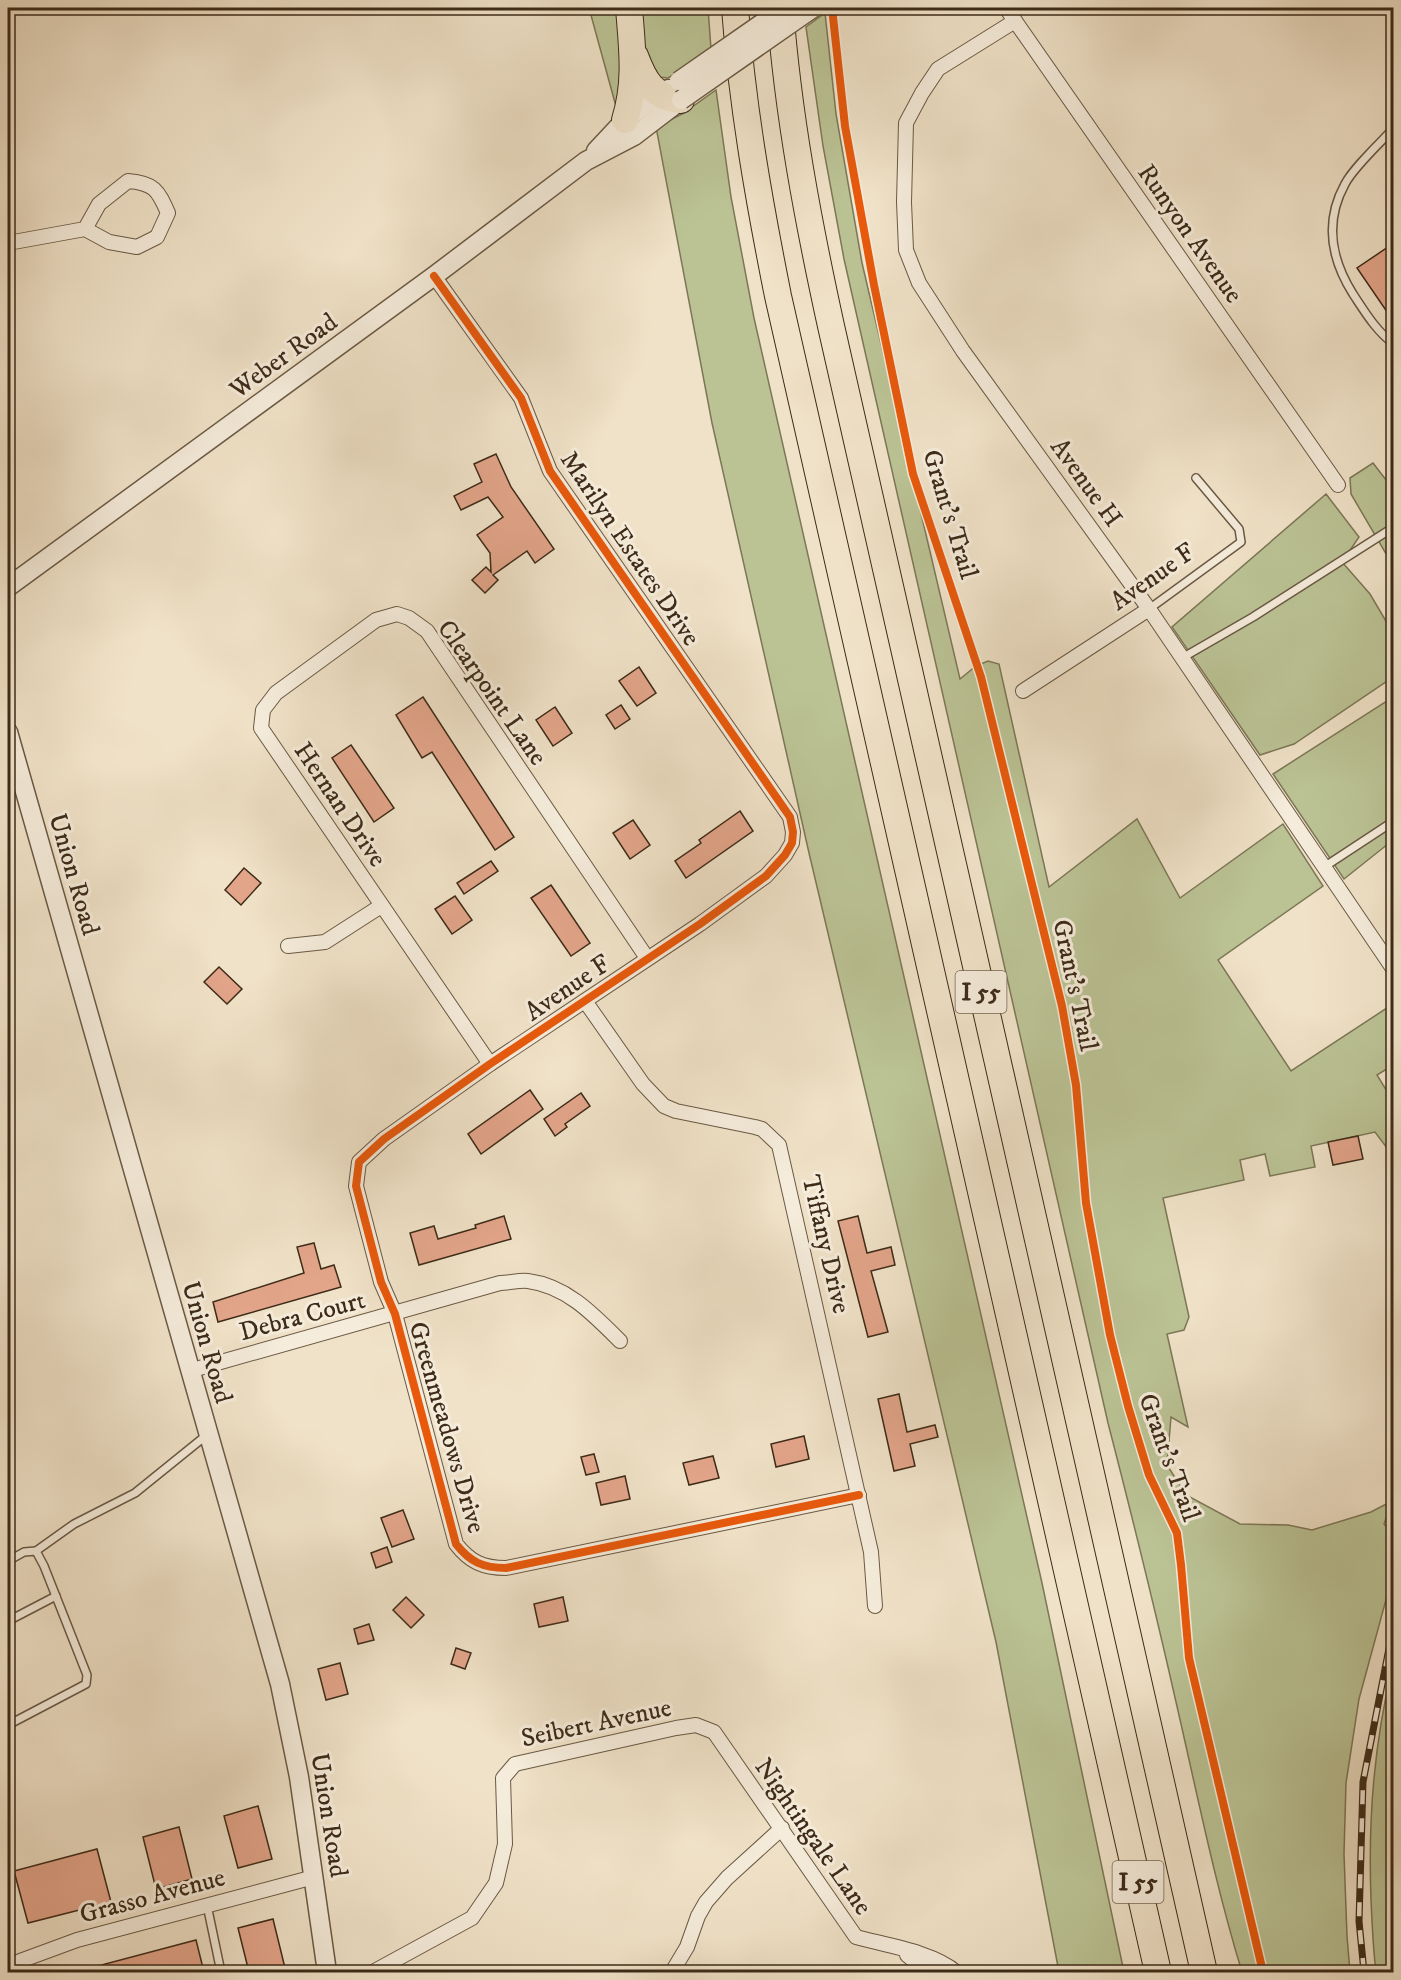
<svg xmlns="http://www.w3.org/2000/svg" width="1401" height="1980" font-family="'IM FELL DW Pica',serif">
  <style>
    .green { fill: #bbc395; stroke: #7c7756; stroke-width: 1.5 }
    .building { fill: #e3a58a; stroke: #3d2b18; stroke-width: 1.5 }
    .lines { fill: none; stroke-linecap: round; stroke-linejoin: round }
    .service-casing { stroke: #6a5944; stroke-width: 10 }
    .minor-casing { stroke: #6a5944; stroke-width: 16 }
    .tertiary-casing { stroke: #6a5944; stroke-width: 21 }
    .motorway-casing { stroke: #3d2b18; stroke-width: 28 }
    .service { stroke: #f5ecdb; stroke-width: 7 }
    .minor { stroke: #f5ecdb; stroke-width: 14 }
    .tertiary { stroke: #f5ecdb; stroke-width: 18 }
    .motorway { stroke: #f0e2c8; stroke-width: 26 }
    .rail-casing { stroke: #3d2b18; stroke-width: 7 }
    .rail { stroke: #f5ecdb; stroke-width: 4.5; stroke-dasharray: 14; stroke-linecap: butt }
    .tertiary-bridge-casing { stroke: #6a5944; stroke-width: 21; stroke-linecap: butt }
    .tertiary-bridge { stroke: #f5ecdb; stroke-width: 18 }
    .cycleway-casing { stroke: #f5ecdb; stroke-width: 11 }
    .cycleway { stroke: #e8590c; stroke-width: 8 }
    .labels { text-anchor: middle; stroke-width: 6; stroke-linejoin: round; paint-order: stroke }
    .shield { fill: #f5ecdb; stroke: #746552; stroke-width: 1.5 }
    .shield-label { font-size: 24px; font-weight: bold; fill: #3d2b18 }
    .street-label { font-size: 26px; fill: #3d2b18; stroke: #f5ecdb }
  </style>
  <rect width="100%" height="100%" fill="#f0e2c8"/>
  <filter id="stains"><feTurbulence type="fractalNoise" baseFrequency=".00333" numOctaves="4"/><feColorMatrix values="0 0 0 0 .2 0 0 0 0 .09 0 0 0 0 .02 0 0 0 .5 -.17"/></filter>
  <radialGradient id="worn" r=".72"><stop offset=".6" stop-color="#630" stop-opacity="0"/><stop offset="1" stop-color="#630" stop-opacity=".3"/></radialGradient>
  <g class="green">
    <polygon points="589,8 620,8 623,39 617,110"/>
    <polygon points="640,8 708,8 711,49 675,74 668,78 658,77 645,62"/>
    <path d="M825 13 836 114 862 263 960 679 976 666 988 661 999 664 1049 887 1137 819 1180 898 1283 824 1323 886 1218 960 1291 1071 1393 1004V1065L1377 1075 1393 1101V1156L1375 1132 1311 1146 1315 1167 1270 1176 1265 1154 1240 1160 1244 1180 1163 1198 1189 1317 1184 1330 1167 1334 1188 1427 1171 1417 1167 1465 1186 1495 1240 1524 1288 1525 1312 1530 1371 1512 1392 1501 1384 1524 1391 1532 1393 1530V1574L1359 1699 1346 1783 1344 1854 1347 1936 1350 1972H1242C1215 1884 1197 1793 1176 1702 1155 1609 1132 1516 1108 1423L844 259 823 146 806 27Z"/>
    <polygon points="716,90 731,197 754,318 1042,1583 1124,1972 1059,1972 996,1642 809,853 712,423 656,127 682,114"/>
    <polygon points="1373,463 1393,489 1393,558 1389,559 1351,494 1350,478"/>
    <polygon points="1326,494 1359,537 1342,562 1370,594 1393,633 1393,677 1294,744 1260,755 1172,627"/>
    <polygon points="1393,697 1393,840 1344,879 1273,774"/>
    <path d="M1393 1664V1972H1376C1373 1948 1372 1923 1371 1899 1368 1817 1374 1744 1393 1664Z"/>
  </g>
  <g class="building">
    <polygon points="1394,243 1394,322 1357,268"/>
    <polygon points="496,454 511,487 554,549 535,563 527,551 493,575 498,580 485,593 472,580 486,567 491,572 490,553 477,535 503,517 488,497 461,510 454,496 482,482 474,464"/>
    <polygon points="639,667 656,693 637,706 619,681"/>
    <polygon points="423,697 514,837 495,850 432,752 422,758 396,715"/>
    <polygon points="621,705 630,719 615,729 606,715"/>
    <polygon points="555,707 572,733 553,746 536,720"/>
    <polygon points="351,745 394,808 374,822 332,758"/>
    <polygon points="740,811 753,831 686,878 675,861 701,843 699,840"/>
    <polygon points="633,820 650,845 630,859 613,833"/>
    <polygon points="491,861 498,871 464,894 457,883"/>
    <polygon points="244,868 261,883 241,905 225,890"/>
    <polygon points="551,885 590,943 571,956 531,898"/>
    <polygon points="455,896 472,920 452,934 435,909"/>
    <polygon points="219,967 242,989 227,1004 204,982"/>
    <polygon points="530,1090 543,1109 481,1154 468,1134"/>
    <polygon points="581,1093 590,1106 565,1124 567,1127 555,1136 544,1119"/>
    <polygon points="1358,1136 1363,1159 1333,1165 1328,1142"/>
    <polygon points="504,1216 511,1239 419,1265 410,1233 434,1226 438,1239 476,1228 475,1225"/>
    <polygon points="858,1216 867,1253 891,1247 895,1265 871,1271 888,1332 868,1337 838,1221"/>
    <polygon points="314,1243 321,1269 334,1265 341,1287 218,1322 213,1302 304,1273 297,1247"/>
    <polygon points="899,1394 907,1432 935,1425 938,1437 910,1444 915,1466 894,1471 878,1399"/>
    <polygon points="804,1436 809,1459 776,1467 771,1444"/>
    <polygon points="594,1454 599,1472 586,1475 581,1457"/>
    <polygon points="713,1456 719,1478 689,1485 683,1463"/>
    <polygon points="625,1476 630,1499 601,1505 596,1483"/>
    <polygon points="403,1510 414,1539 392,1547 381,1518"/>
    <polygon points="387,1547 392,1562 376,1568 371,1553"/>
    <polygon points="406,1597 424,1615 411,1628 393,1610"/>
    <polygon points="563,1597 568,1621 539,1627 534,1604"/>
    <polygon points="369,1624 374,1640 358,1644 354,1629"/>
    <polygon points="456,1648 471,1653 465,1669 451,1664"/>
    <polygon points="340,1663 348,1694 326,1700 318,1669"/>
    <polygon points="258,1806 272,1859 238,1868 224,1816"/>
    <polygon points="179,1827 192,1879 156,1889 143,1837"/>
    <polygon points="97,1849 111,1902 28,1923 14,1871"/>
    <polygon points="273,1919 286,1972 249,1972 238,1928"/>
    <polygon points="196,1940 204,1972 90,1972 90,1968"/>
  </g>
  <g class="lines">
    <g class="service-casing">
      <g id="service">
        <path d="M1394 128C1380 143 1353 168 1345 184 1324 222 1331 259 1353 294 1365 312 1376 331 1394 344"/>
        <polyline points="1149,609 1241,542 1239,529 1196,478"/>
        <polyline points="1182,658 1253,617 1394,527"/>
        <polyline points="1324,867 1394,821"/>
        <polyline points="36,1551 74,1524 135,1493 208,1434"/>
        <polyline points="8,1561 24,1552 36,1551 44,1566 87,1675 86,1684 8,1725"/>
        <polyline points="8,1621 56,1596"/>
        <polyline points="207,1905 221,1972"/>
      </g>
    </g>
    <g class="minor-casing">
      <g id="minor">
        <polyline points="1006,8 1338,485"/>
        <polyline points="1015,21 938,69 922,93 906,123 904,202 906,250 919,283 963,351 1149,609 1394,970"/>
        <path d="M8 243 85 229 109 242 137 247 157 237 168 213C158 190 154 183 128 181L99 204 85 229"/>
        <path d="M434 276 521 398 550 471 790 817 793 832 792 843 785 855 766 876 700 924 490 1064 384 1139 359 1162 356 1186 381 1282 395 1314 456 1544C470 1562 483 1568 506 1568L859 1495"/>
        <polyline points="1023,691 1149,609"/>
        <polyline points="288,946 325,942 381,906"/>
        <polyline points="585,1001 643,1084 664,1106 676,1111 755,1127 762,1129 779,1145 871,1552 875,1606"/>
        <polyline points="490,1064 261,728 263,710 276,693 376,620 397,614 409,618 427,631 647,958"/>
        <path d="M189 1371 500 1283C509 1283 519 1280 528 1281 567 1286 594 1315 620 1341"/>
        <polyline points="907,1955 928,1972"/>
        <polyline points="8,1970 20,1961 77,1940 314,1877"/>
        <path d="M373 1972 472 1918 496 1883 505 1844 503 1778 515 1764 676 1728 696 1725 714 1732 856 1937C885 1945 933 1952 956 1972"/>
        <polyline points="672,1972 687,1947 698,1916 706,1902 727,1878 782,1828"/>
      </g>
    </g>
    <g class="tertiary-casing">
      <g id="tertiary">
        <polyline points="596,151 625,120 668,89"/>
        <polyline points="8,587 434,276 586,161 634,136 681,100"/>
        <polyline points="8,732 280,1684 299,1777 327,1972"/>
      </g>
    </g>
    <g class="motorway-casing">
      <g id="motorway">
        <path d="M735 8C742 105 759 201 778 296L1158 1972"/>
        <path d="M780 8C788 115 808 221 831 326L1204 1972"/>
        <path d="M635 56C644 80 653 98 681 100"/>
        <path d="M625 120C637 81 632 47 629 8"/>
      </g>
    </g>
    <use href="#service" class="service"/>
    <use href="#minor" class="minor"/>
    <use href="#tertiary" class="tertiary"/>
    <use href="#motorway" class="motorway"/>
    <g class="rail-casing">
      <polyline id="rail" points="1364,1972 1359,1921 1363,1782 1394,1623"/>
    </g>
    <use href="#rail" class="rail"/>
    <g class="tertiary-bridge-casing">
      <g id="tertiary-bridge">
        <polyline points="679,81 784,8"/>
        <polyline points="681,100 813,8"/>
      </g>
    </g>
    <use href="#tertiary-bridge" class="tertiary-bridge"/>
    <g class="cycleway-casing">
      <g id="cycleway">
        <polyline points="832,8 845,126 874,285 913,474 981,677 1062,1006 1076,1085 1086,1203 1110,1335 1128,1406 1149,1475 1177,1533 1181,1565 1189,1658 1263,1972"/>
        <path d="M434 276 521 398 550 471 790 817 793 832 792 843 785 855 766 876 700 924 490 1064 384 1139 359 1162 356 1186 381 1282 395 1314 456 1544C470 1562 483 1568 506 1568L859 1495"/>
      </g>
    </g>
    <use href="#cycleway" class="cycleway"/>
  </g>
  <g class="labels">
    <g class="shield">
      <rect x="955.5" y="971" width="51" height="42" rx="4.5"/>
      <rect x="1112.5" y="1861" width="51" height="42" rx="4.5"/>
    </g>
    <g class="shield-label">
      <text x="981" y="1000">I 55</text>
      <text x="1138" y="1890">I 55</text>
    </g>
    <g class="street-label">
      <text transform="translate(1191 233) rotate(55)" y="9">Runyon Avenue</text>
      <text transform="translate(283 355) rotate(-36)" y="9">Weber Road</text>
      <text transform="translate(1087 482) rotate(54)" y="9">Avenue H</text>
      <text transform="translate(951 514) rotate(73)" y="9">Grant's Trail</text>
      <text transform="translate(631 548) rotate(56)" y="9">Marilyn Estates Drive</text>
      <text transform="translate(1152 576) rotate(-35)" y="9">Avenue F</text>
      <text transform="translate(493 692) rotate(55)" y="9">Clearpoint Lane</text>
      <text transform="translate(341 804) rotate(56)" y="9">Hernan Drive</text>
      <text transform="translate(75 874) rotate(74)" y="9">Union Road</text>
      <text transform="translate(1076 985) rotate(78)" y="9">Grant's Trail</text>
      <text transform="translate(567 987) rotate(-34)" y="9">Avenue F</text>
      <text transform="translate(827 1244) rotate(77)" y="9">Tiffany Drive</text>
      <text transform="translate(302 1315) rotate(-15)" y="9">Debra Court</text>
      <text transform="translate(208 1342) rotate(74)" y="9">Union Road</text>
      <text transform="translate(448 1427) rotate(74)" y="9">Greenmeadows Drive</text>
      <text transform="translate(1170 1457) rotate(70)" y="9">Grant's Trail</text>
      <text transform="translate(596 1722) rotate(-12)" y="9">Seibert Avenue</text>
      <text transform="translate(330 1815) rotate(81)" y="9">Union Road</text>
      <text transform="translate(814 1836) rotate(55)" y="9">Nightingale Lane</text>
      <text transform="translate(152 1895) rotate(-15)" y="9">Grasso Avenue</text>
    </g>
  </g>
  <rect width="1401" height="1980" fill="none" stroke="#f0e2c8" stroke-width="30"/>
  <rect x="9" y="9" width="1383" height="1962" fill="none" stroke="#3d2b18" stroke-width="3"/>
  <rect x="15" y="15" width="1371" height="1950" fill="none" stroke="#3d2b18" stroke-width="1.5"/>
  <rect width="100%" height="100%" filter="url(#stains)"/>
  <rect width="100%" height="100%" fill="url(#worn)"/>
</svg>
